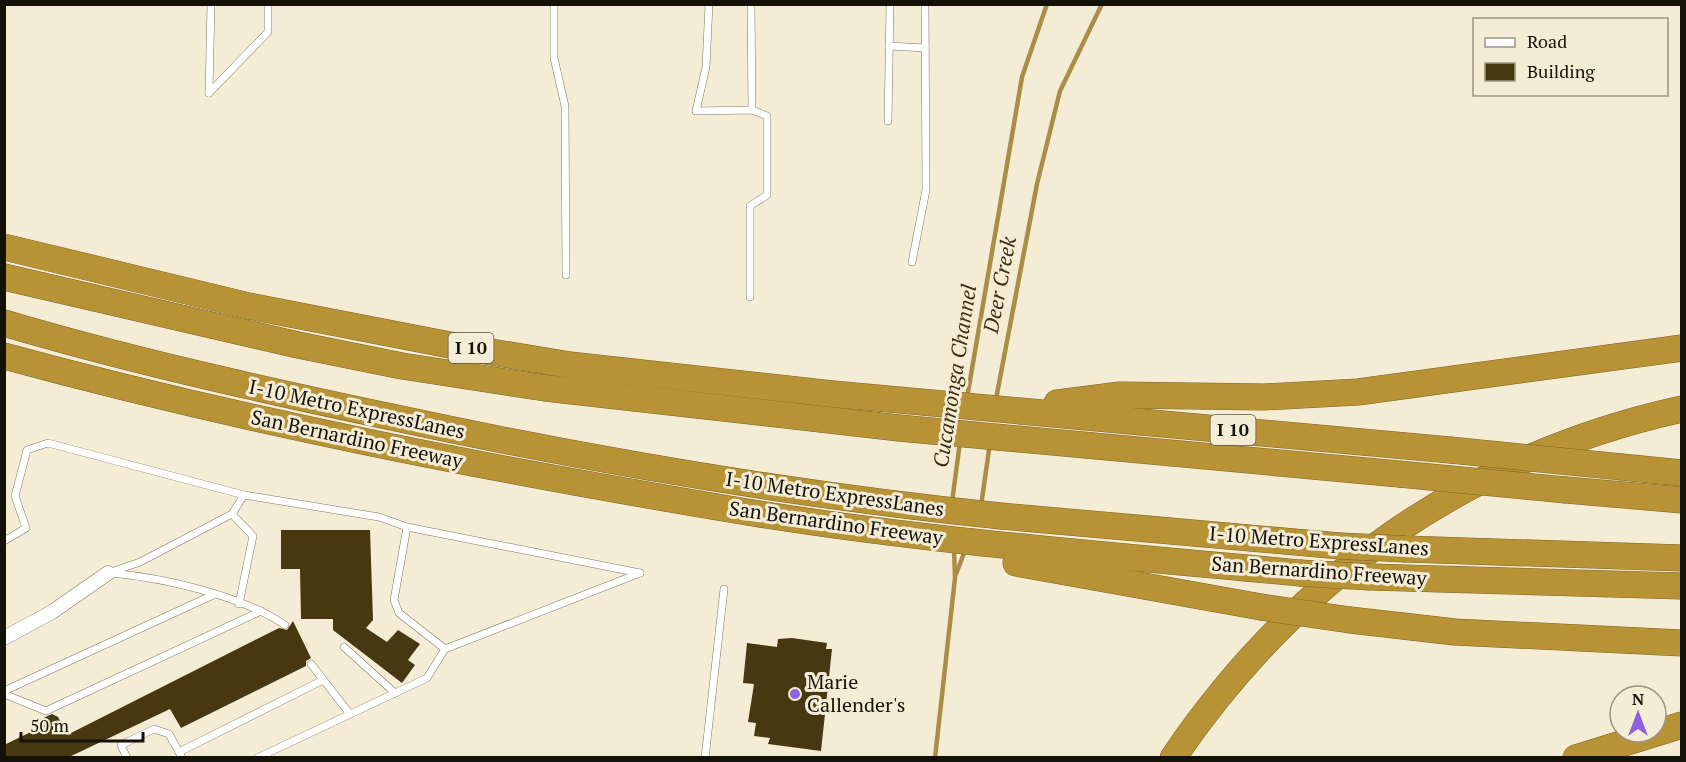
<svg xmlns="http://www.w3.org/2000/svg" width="1686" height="762" font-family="'PT Serif',serif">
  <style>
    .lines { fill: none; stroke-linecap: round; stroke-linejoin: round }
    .stream { stroke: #ab8e46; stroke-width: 4.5 }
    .building { fill: #473812 }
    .service-casing { stroke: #7f7663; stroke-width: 8 }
    .minor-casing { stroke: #7f7663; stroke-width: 15 }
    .motorway-casing { stroke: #7e6626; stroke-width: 27 }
    .service { stroke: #fff; stroke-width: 7 }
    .minor { stroke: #fff; stroke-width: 14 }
    .motorway { stroke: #b79336; stroke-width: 26 }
    .motorway-bridge-casing { stroke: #7e6626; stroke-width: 27; stroke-linecap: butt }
    .motorway-bridge { stroke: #b79336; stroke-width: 26 }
    .poi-dot { fill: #8d62dc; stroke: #f5ecd6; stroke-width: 2 }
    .labels { text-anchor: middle; stroke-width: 6; stroke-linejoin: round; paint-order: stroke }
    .shield { fill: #f5ecd6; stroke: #585346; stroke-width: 1.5 }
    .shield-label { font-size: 18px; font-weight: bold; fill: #141109 }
    .street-label { font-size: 20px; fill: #141109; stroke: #f5ecd6 }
    .poi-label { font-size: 20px; fill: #141109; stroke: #f5ecd6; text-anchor: start }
    .water-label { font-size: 21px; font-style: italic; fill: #3c2f0f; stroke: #f5ecd6 }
  </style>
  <rect width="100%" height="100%" fill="#f5ecd6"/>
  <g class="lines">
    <g class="stream">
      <polyline points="967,398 1022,77 1047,4"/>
      <polyline points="996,399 1037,184 1060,91 1102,4"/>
      <polyline points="952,502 960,442"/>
      <polyline points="981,506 990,443"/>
      <polyline points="956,574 966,548"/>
      <polyline points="935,758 955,578 954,549"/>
    </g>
  </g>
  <g class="building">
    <polygon points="281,530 370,530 373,620 366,628 387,642 398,630 420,644 408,660 415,665 402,683 333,630 333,619 301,619 300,569 281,569"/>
    <polygon points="293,621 311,658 306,661 306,666 181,728 170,709 67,758 4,758 4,745 39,728 39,720 52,714 58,717 67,735 279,628 287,630"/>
    <polygon points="792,638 827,643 826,649 832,649 821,751 768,744 770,738 754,736 756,723 748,722 754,684 743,683 747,643 777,647 778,639"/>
  </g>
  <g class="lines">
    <g class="service-casing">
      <g id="service">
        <polyline points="554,4 554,58 565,106 566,275"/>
        <polyline points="709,4 706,67 696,111 752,110 767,116 767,195 750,206 750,297"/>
        <polyline points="751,4 752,110"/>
        <polyline points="889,46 925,48"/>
        <polyline points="209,93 268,32 268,4"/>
        <polyline points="209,93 211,4"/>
        <polyline points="888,121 890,4"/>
        <polyline points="912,262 926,190 925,4"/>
        <polyline points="244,495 379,517 407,527 640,573"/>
        <polyline points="232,514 253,536 239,604"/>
        <polyline points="4,541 26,528 15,496 27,450 48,443 244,495 232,514 140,562 108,573"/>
        <path d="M111 573C164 578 240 595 285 625"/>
        <polyline points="344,647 395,693"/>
        <polyline points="445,649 640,573"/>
        <polyline points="311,664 350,714"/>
        <polyline points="4,691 213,595"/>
        <polyline points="4,694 46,711 261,611"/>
        <polyline points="127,758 121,745 154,729 169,734 179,752"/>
        <polyline points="182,758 179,752 323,680"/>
        <polyline points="257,758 427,678 445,649 399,613 394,600 407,527"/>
        <polyline points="705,758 724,589"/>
      </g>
    </g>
    <g class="minor-casing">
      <polyline id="minor" points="4,638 52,612 108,573"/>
    </g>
    <g class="motorway-casing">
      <g id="motorway">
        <polyline points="4,247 249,306 455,346 570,365 833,394 1450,450"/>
        <polyline points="4,277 298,345 402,366 545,388 899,428 1399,474"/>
        <path d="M4 323C129 360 255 388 382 415 586 459 793 495 1001 516 1114 527 1227 535 1340 546"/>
        <path d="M4 356C243 421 485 468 729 509 918 541 1110 555 1300 573"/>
        <polyline points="1057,403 1120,395 1264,397 1358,392 1682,348"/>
        <polyline points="1622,467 1682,473"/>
        <polyline points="1566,490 1682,500"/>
        <polyline points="1406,549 1682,558"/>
        <polyline points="1016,563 1261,607"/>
        <polyline points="1370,577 1682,586"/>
        <polyline points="1350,620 1455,632 1682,643"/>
        <path d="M1173 758C1295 578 1468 456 1682 409"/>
        <polyline points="1576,758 1682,725"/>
      </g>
    </g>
    <use href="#service" class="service"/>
    <use href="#minor" class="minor"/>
    <use href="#motorway" class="motorway"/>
    <g class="motorway-bridge-casing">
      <g id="motorway-bridge">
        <polyline points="1450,450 1622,467"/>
        <polyline points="1399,474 1566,490"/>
        <polyline points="1340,546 1406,549"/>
        <polyline points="1300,573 1370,577"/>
        <polyline points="1261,607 1350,620"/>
      </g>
    </g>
    <use href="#motorway-bridge" class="motorway-bridge"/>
  </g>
  <circle class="poi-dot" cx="795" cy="694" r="6"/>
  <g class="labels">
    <g class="shield">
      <rect x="448.5" y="333" width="45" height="30" rx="4.5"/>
      <rect x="1210.5" y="415" width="45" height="30" rx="4.5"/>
    </g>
    <g class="shield-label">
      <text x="471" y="354">I 10</text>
      <text x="1233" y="436">I 10</text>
    </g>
    <g class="street-label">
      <text transform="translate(357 409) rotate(12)" y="7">I-10 Metro ExpressLanes</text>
      <text transform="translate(357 439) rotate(12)" y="7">San Bernardino Freeway</text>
      <text transform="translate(835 494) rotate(8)" y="7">I-10 Metro ExpressLanes</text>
      <text transform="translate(836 523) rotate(8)" y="7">San Bernardino Freeway</text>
      <text transform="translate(1319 541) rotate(4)" y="7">I-10 Metro ExpressLanes</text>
      <text transform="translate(1319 571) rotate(4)" y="7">San Bernardino Freeway</text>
    </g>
    <g class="poi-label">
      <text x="807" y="689">Marie<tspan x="807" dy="23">Callender's</tspan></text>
    </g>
    <g class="water-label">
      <text transform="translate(1000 285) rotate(-79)" y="7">Deer Creek</text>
      <text transform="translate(955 376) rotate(-81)" y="7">Cucamonga Channel</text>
    </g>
  </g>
  <rect width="1686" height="762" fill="none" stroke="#141109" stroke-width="12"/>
  <rect x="1473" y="18" width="195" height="78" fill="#f5ecd6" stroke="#9b9484" stroke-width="1.5"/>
  <rect x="1485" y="38" width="30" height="9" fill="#ffffff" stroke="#9b9484" stroke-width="1.5"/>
  <text x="1527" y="48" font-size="18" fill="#141109">Road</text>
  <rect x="1485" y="63" width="30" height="18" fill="#473812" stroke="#9b9484" stroke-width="1.5"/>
  <text x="1527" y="78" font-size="18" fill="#141109">Building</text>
  <g transform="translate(1638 714)"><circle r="28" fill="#f5ecd6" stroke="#9b9484" stroke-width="1.5"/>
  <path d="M0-4.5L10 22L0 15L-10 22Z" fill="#8d62dc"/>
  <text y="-9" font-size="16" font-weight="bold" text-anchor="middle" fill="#141109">N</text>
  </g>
  <path d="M21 732v9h122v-9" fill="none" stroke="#141109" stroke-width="3"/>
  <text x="30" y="732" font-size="18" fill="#141109" stroke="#f5ecd6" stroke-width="4.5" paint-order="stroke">50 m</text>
</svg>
